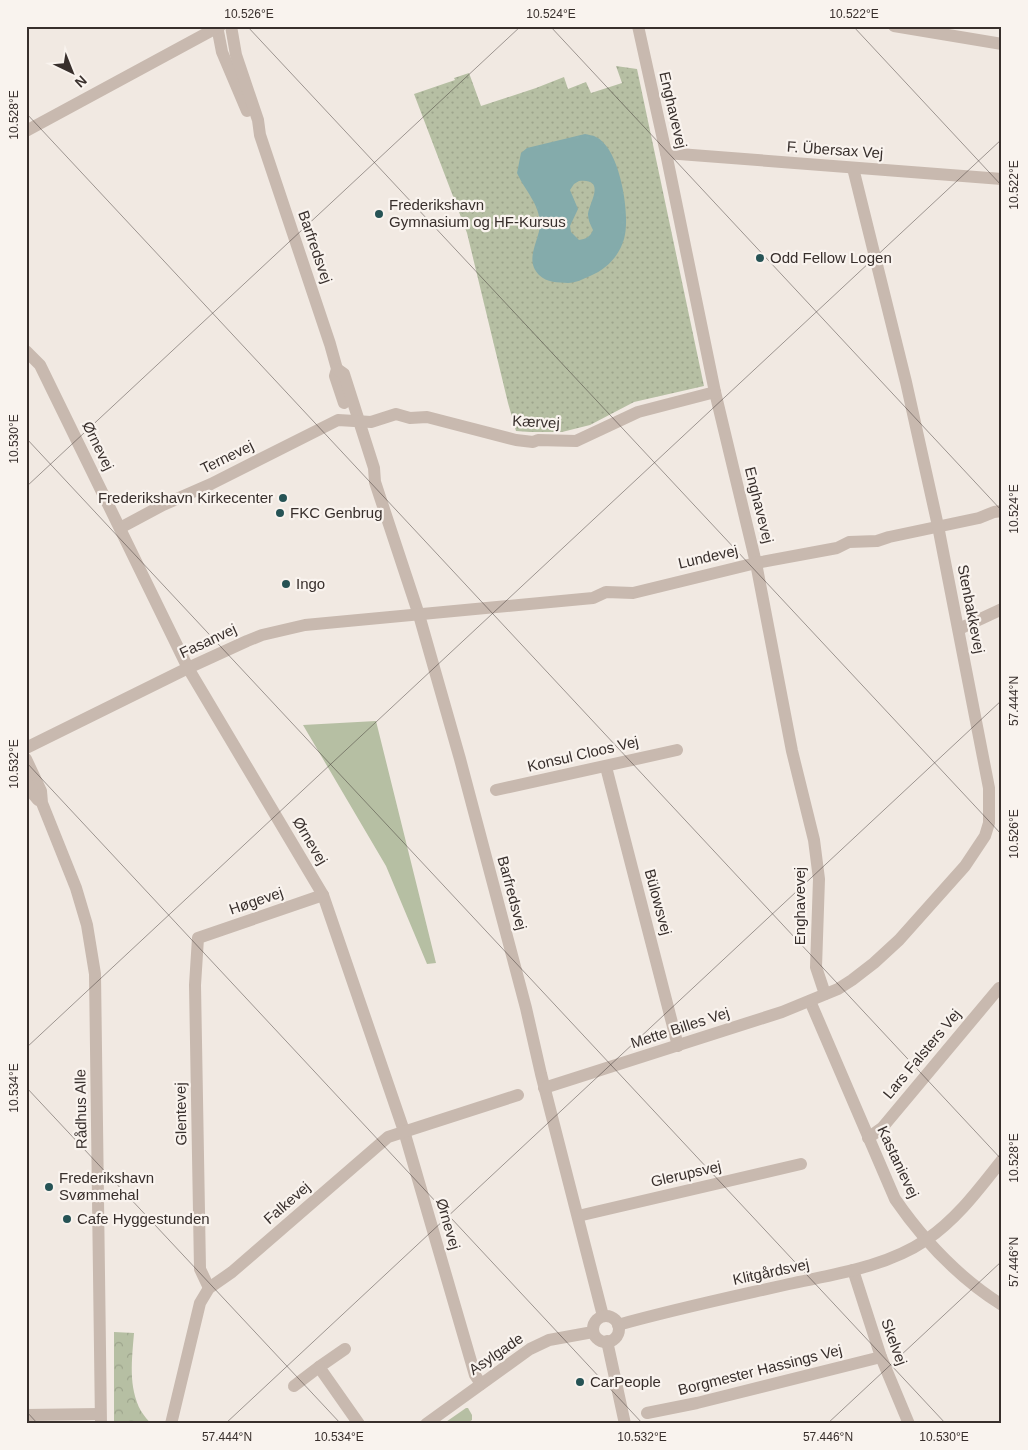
<svg xmlns="http://www.w3.org/2000/svg" width="1028" height="1450" font-family="Arial,sans-serif">
  <style>
    .green { fill: #b6bfa3 }
    .forest { fill: url(#forest-crowns) }
    .park { fill: url(#park-dots) }
    .water { fill: #84abab; fill-rule: evenodd }
    .lines { fill: none; stroke-linecap: round; stroke-linejoin: round }
    .minor { stroke: #c8b9af; stroke-width: 12 }
    .ticks { fill: none; stroke: #382f2c; stroke-width: 1; stroke-opacity: 0.45 }
    .poi-dot { fill: #265355; stroke: #f9f3ee; stroke-width: 2 }
    .labels { text-anchor: middle; stroke-width: 4.5; stroke-linejoin: round; paint-order: stroke }
    .street-label { font-size: 15px; fill: #382f2c; stroke: #f9f3ee }
    .poi-label { font-size: 15px; fill: #382f2c; stroke: #f9f3ee; text-anchor: start }
    .neatline { fill: none; stroke: #382f2c; stroke-width: 2 }
    .ticks-label { font-size: 12px; text-anchor: middle; fill: #382f2c }
  </style>
  <defs>
    <pattern id="forest-crowns" width="20" height="18" patternUnits="userSpaceOnUse" patternTransform="scale(1.25)"><rect width="20" height="18" fill="#b6bfa3"/><path d="M2 6a3 3 0 1 1 6 0M12 15a3 3 0 1 1 6 0" fill="none" stroke="#9da48c"/></pattern>
    <pattern id="park-dots" width="8" height="8" patternUnits="userSpaceOnUse" patternTransform="scale(1.25)"><rect width="8" height="8" fill="#b6bfa3"/><path d="M2 2h.1M6 6h.1" fill="none" stroke="#9da48c" stroke-width="1.8" stroke-linecap="round"/></pattern>
  </defs>
  <rect width="100%" height="100%" fill="#f1e9e2"/>
  <g class="green">
    <polygon points="376,721 436,963 427,964 386,866 303,725"/>
    <polygon points="466,1408 468,1408 472,1415 472,1420 466,1424 443,1424"/>
  </g>
  <path class="forest" d="M114 1332 134 1333C132 1359 128 1387 141 1411 144 1416 148 1420 151 1424H114Z"/>
  <polygon class="park" points="616,66 637,69 704,386 634,402 590,425 562,432 530,432 516,431 508,403 467,233 414,94 455,80 454,78 469,73 481,106 536,88 564,77 568,89 586,82 591,93 622,83"/>
  <path class="water" d="M585 134C588 135 593 135 596 137 620 148 631 216 624 239 619 256 607 269 590 276 583 279 576 283 568 283 558 282 547 283 539 275 524 260 539 241 540 225 540 204 525 191 517 173L521 153 527 148ZM579 181C607 178 589 203 588 214 588 220 590 224 593 230 590 237 586 239 579 240L571 232 570 226 578 209 570 190 574 184Z"/>
  <g class="lines">
    <g class="minor">
      <polyline points="217,26 222,52 247,111"/>
      <polyline points="231,26 236,55 258,120 260,135 330,344 337,369 335,376 344,403"/>
      <polyline points="638,26 666,153 715,392 756,563 792,751 814,840 819,879 816,967 825,994"/>
      <polyline points="894,26 1002,44"/>
      <polyline points="26,131 220,26"/>
      <polyline points="666,153 1002,179"/>
      <polyline points="26,351 40,365 188,668 323,895 404,1131 475,1375 481,1384"/>
      <polyline points="337,369 344,374 374,468 375,482 419,615 460,759 526,1008 541,1074 603,1316"/>
      <polyline points="120,528 163,505 211,484 338,420 371,422 396,414 410,418 427,417 516,440 533,442 538,440 576,441 638,412 715,392"/>
      <polyline points="959,629 1002,609"/>
      <polyline points="26,748 188,668 247,641 262,635 305,625 593,598 606,592 633,593 756,563 837,548 849,542 877,541 889,537 979,518 994,512 1002,511"/>
      <polyline points="26,759 41,791 42,803 76,888 87,925 95,974 101,1424"/>
      <polyline points="606,767 678,1046"/>
      <polyline points="26,781 33,794 38,800"/>
      <polyline points="496,790 677,750"/>
      <path d="M810 1001 895 1199C924 1241 959 1278 1002 1305"/>
      <polyline points="544,1088 782,1012 838,989 852,980 874,963 899,940 965,866 985,836 989,823 989,788 938,526 906,382 853,168"/>
      <polyline points="868,1138 882,1128 999,988"/>
      <polyline points="578,1216 801,1164"/>
      <polyline points="853,1270 881,1357 909,1424"/>
      <polyline points="209,1288 200,1269 195,985 198,938 323,895"/>
      <circle cx="606" cy="1329" r="13"/>
      <path d="M618 1325C675 1309 732 1297 789 1284 835 1274 886 1267 926 1240 957 1219 979 1189 1002 1160"/>
      <polyline points="607,1341 625,1424"/>
      <polyline points="345,1349 319,1367 359,1424"/>
      <polyline points="294,1386 319,1367"/>
      <polyline points="647,1413 697,1403 881,1357"/>
      <polyline points="26,1415 100,1414"/>
      <polyline points="171,1424 200,1303 209,1288 232,1272 388,1137 518,1095"/>
      <polyline points="426,1424 530,1349 549,1340 593,1332"/>
    </g>
  </g>
  <path class="ticks" d="M247 26 1002 835M550 26 1002 511M853 26 1002 186M26 113 1002 1160M26 438 946 1424M26 487 521 26M26 762 643 1424M26 1048 1002 139M26 1087 341 1424M26 1411 38 1424M225 1424 1002 700M827 1424 1002 1261"/>
  <g class="poi-dot">
    <circle cx="379" cy="214" r="5"/>
    <circle cx="760" cy="258" r="5"/>
    <circle cx="283" cy="498" r="5"/>
    <circle cx="280" cy="513" r="5"/>
    <circle cx="286" cy="584" r="5"/>
    <circle cx="49" cy="1187" r="5"/>
    <circle cx="67" cy="1219" r="5"/>
    <circle cx="580" cy="1382" r="5"/>
  </g>
  <g class="labels">
    <g class="street-label">
      <text transform="translate(673 110) rotate(77)" y="5">Enghavevej</text>
      <text transform="translate(835 150) rotate(4)" y="5">F. Übersax Vej</text>
      <text transform="translate(315 247) rotate(71)" y="5">Barfredsvej</text>
      <text transform="translate(536 422) rotate(3)" y="5">Kærvej</text>
      <text transform="translate(98 446) rotate(64)" y="5">Ørnevej</text>
      <text transform="translate(227 457) rotate(-26)" y="5">Ternevej</text>
      <text transform="translate(759 505) rotate(76)" y="5">Enghavevej</text>
      <text transform="translate(708 557) rotate(-13)" y="5">Lundevej</text>
      <text transform="translate(971 609) rotate(79)" y="5">Stenbakkevej</text>
      <text transform="translate(208 641) rotate(-25)" y="5">Fasanvej</text>
      <text transform="translate(583 754) rotate(-13)" y="5">Konsul Cloos Vej</text>
      <text transform="translate(310 841) rotate(59)" y="5">Ørnevej</text>
      <text transform="translate(512 893) rotate(75)" y="5">Barfredsvej</text>
      <text transform="translate(256 901) rotate(-19)" y="5">Høgevej</text>
      <text transform="translate(658 902) rotate(75)" y="5">Bülowsvej</text>
      <text transform="translate(800 906) rotate(-90)" y="5">Enghavevej</text>
      <text transform="translate(680 1028) rotate(-18)" y="5">Mette Billes Vej</text>
      <text transform="translate(922 1054) rotate(-50)" y="5">Lars Falsters Vej</text>
      <text transform="translate(81 1109) rotate(-91)" y="5">Rådhus Alle</text>
      <text transform="translate(181 1114) rotate(-91)" y="5">Glentevej</text>
      <text transform="translate(898 1162) rotate(65)" y="5">Kastanievej</text>
      <text transform="translate(686 1174) rotate(-13)" y="5">Glerupsvej</text>
      <text transform="translate(287 1203) rotate(-41)" y="5">Falkevej</text>
      <text transform="translate(448 1224) rotate(74)" y="5">Ørnevej</text>
      <text transform="translate(771 1272) rotate(-12)" y="5">Klitgårdsvej</text>
      <text transform="translate(894 1342) rotate(70)" y="5">Skelvej</text>
      <text transform="translate(496 1354) rotate(-34)" y="5">Asylgade</text>
      <text transform="translate(760 1370) rotate(-14)" y="5">Borgmester Hassings Vej</text>
    </g>
    <g class="poi-label">
      <text x="389" y="210">Frederikshavn<tspan x="389" dy="17">Gymnasium og HF-Kursus</tspan></text>
      <text x="770" y="263">Odd Fellow Logen</text>
      <text x="273" y="503" text-anchor="end">Frederikshavn Kirkecenter</text>
      <text x="290" y="518">FKC Genbrug</text>
      <text x="296" y="589">Ingo</text>
      <text x="59" y="1183">Frederikshavn<tspan x="59" dy="17">Svømmehal</tspan></text>
      <text x="77" y="1224">Cafe Hyggestunden</text>
      <text x="590" y="1387">CarPeople</text>
    </g>
  </g>
  <rect width="1028" height="1450" fill="none" stroke="#f9f3ee" stroke-width="55"/>
  <g transform="translate(72 72) rotate(137)" stroke="#f9f3ee" stroke-width="4" paint-order="stroke">
  <path d="M0-4L9 19L0 12L-9 19Z" fill="#382f2c"/>
  <text y="-8" font-size="14" font-weight="bold" text-anchor="middle" fill="#382f2c">N</text>
  </g>
  <rect x="28" y="28" width="972" height="1394" class="neatline"/>
  <g class="ticks-label">
    <text x="249" y="18">10.526°E</text>
    <text x="551" y="18">10.524°E</text>
    <text x="854" y="18">10.522°E</text>
    <text transform="translate(14 115) rotate(-90)" y="4">10.528°E</text>
    <text transform="translate(1014 185) rotate(-90)" y="4">10.522°E</text>
    <text transform="translate(14 439) rotate(-90)" y="4">10.530°E</text>
    <text transform="translate(1014 509) rotate(-90)" y="4">10.524°E</text>
    <text transform="translate(1014 701) rotate(-90)" y="4">57.444°N</text>
    <text transform="translate(14 764) rotate(-90)" y="4">10.532°E</text>
    <text transform="translate(1014 834) rotate(-90)" y="4">10.526°E</text>
    <text transform="translate(14 1088) rotate(-90)" y="4">10.534°E</text>
    <text transform="translate(1014 1158) rotate(-90)" y="4">10.528°E</text>
    <text transform="translate(1014 1262) rotate(-90)" y="4">57.446°N</text>
    <text x="227" y="1441">57.444°N</text>
    <text x="339" y="1441">10.534°E</text>
    <text x="642" y="1441">10.532°E</text>
    <text x="828" y="1441">57.446°N</text>
    <text x="944" y="1441">10.530°E</text>
  </g>
</svg>
